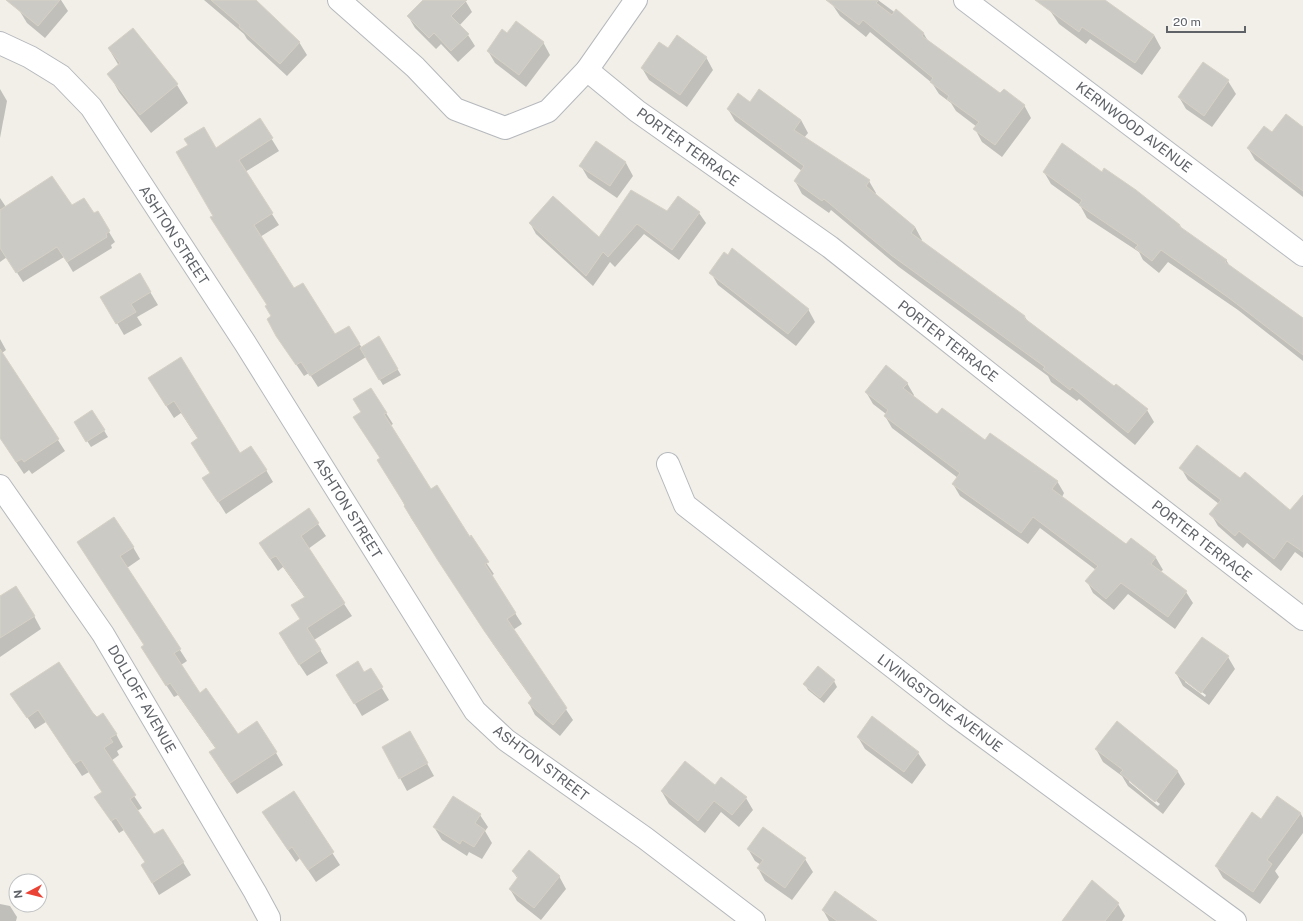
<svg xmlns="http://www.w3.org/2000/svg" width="1303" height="921" font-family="'Public Sans',sans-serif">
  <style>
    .shadow { fill: #0003; fill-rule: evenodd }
    .building { fill: #cccac5; stroke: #d6d1c6 }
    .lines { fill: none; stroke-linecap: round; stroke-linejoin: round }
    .street-casing { stroke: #b5b8bc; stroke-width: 24 }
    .secondary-casing { stroke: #b6babf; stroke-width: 24 }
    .street { stroke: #fff; stroke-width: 22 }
    .secondary { stroke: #fff; stroke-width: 22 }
    .labels { text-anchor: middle; stroke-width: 3.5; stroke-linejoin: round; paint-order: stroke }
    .street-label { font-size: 14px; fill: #5f6368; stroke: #fff }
  </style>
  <rect width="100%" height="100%" fill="#f1efe8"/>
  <g class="shadow">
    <polygon points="13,0 61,0 68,11 45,38 27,23"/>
    <polygon points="204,0 254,0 299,42 307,55 287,76 247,39 244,34"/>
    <polygon points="424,0 465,0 472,12 459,26 468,35 475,46 458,62 441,44 436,49 415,28 408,16"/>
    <polygon points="835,0 878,0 924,34 928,41 1000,95 1024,105 1031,118 1002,157 982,142 975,129 977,127 956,111 951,103 939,94 932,83 870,32 866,37 840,16 832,4"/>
    <polygon points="1043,0 1104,0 1154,35 1161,48 1142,75 1090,39 1086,44 1059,24"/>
    <polygon points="133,29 177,85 188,103 151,133 119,92 109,74 119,66 109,49"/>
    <polygon points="507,34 543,42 550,55 526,87 495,63 488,51"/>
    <polygon points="668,50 706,57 713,70 687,107 649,80 642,68"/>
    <polygon points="1203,63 1228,81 1236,94 1212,127 1186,109 1179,97"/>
    <polygon points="0,89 7,101 0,138"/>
    <polygon points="760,90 801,120 808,133 804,138 869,181 876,193 875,195 915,227 922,240 920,241 1025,317 1028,322 1114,388 1147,410 1154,422 1135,445 1079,399 1077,401 1051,382 1048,376 899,267 831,210 829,213 802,194 795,181 802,171 735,121 728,109 750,103"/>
    <polygon points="260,120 279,151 245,172 279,225 260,237 294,290 335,336 349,327 362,348 378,337 401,375 383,385 366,357 318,387 309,373 304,376 285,348 268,306 219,229 214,216 215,149"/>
    <polygon points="1303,128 1303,197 1255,160 1248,148"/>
    <polygon points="597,142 626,163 633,176 617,198 588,178 581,166"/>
    <polygon points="1044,172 1102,173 1180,225 1182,230 1226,260 1230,266 1303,319 1303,361 1238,310 1168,262 1159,273 1143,260 1139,252 1087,218 1080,205 1051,184"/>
    <polygon points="631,191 667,213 699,213 706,223 679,260 644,234 615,267 610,262 593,286 536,234 530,223 599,239"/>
    <polygon points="0,198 6,207 71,206 93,215 97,212 115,242 111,245 112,248 73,272 64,257 23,282 7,257 0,262"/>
    <polygon points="711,273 808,309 815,322 796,346 718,285"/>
    <polygon points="140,275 158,305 137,317 142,325 124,335 102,297"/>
    <polygon points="0,339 6,350 2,353 65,451 32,474 29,470 24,474 0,438"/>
    <polygon points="149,379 240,455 266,470 273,482 226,514 204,479 211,474 198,439 181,413 174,418"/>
    <polygon points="907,383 914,395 913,397 937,416 1057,481 1064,493 1062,497 1127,545 1131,539 1156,558 1163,570 1160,572 1186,592 1193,603 1175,629 1128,594 1114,610 1093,593 1087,581 1096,570 1040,528 1028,544 960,496 953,484 958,478 892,428 885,416 886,414 873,404 866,392"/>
    <polygon points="92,411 108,437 91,447 75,422"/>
    <polygon points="386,413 393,424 390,426 430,490 469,538 494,574 491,576 522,624 513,630 573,720 560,736 535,715 529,703 532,699 493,644 411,518 381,459 354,418"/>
    <polygon points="1181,468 1240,479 1291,512 1303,512 1303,558 1295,552 1281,571 1247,543 1243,548 1218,526 1211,514 1219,504 1188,480"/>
    <polygon points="308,509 326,536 308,549 352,616 314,640 328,663 307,676 287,646 301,620 305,598 283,567 278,571 260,544"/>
    <polygon points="78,542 133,547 140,559 127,568 187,661 181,665 199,695 238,735 276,753 283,765 237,794 217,764 216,749 178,695 174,697 149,659 145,645"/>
    <polygon points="0,597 34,616 41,629 0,657"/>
    <path d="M1228 657 1235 669 1209 705 1183 686 1176 673ZM1185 680 1206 695 1205 697 1185 682Z"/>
    <polygon points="371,670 389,700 362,716 345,687"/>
    <polygon points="834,681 837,687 824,703 808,690 805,684"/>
    <polygon points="12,694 92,713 116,734 123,747 117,751 119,755 111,761 142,808 137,811 154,836 163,830 191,875 159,895 142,865 146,863 124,830 119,833 96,798 103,793 89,772 82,776 46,722 35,729"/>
    <path d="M1117 722 1178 772 1185 784 1163 814 1128 786 1122 776 1103 762 1096 749ZM1129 780 1160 804 1158 806 1129 782Z"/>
    <polygon points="410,733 434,776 407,791 400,778"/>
    <polygon points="858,737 918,753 926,765 912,784 865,749"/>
    <polygon points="715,787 746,798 753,810 739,827 721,812 705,833 669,804 662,792"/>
    <polygon points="293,792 340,865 316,882 300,858 296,862 263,813"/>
    <polygon points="1277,798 1301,814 1303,818 1303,833 1275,871 1279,877 1260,904 1223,878 1216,866 1261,820"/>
    <polygon points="480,815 488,827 485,831 492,843 482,859 469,852 467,856 442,840 434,827"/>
    <polygon points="763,829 805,859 813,872 792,900 765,881 758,868 761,865 755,861 748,849"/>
    <polygon points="513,872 559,876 566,889 541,920 517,901 510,889 518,879"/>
    <polygon points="0,904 10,906 17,917 16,921 0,921"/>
    <polygon points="1118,904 1125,916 1122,921 1065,921"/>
    <polygon points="823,910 875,921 829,921"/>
  </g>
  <g class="building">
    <polygon points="6,0 60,0 38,26"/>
    <polygon points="211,0 256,0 300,42 280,64 239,27 240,25"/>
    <polygon points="423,0 467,0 451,16 469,34 451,51 434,33 429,38 407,16"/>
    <polygon points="826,0 879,0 876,3 892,15 896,9 924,33 922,36 1000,93 1004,89 1025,105 995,145 973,129 979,122 947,99 949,96 930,82 933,78 863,20 859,25"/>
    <polygon points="1035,0 1105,0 1154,35 1135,63 1082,27 1079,32"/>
    <polygon points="516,21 544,42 519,75 487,51 502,29 507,33"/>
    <polygon points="133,28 178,84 140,115 107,74 120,63 108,48"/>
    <polygon points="677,35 707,57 680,95 641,68 659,42 668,48"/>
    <polygon points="1203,62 1229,80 1204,116 1178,97"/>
    <polygon points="759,89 801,120 794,130 870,180 866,186 915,227 911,233 1025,316 1024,318 1114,386 1116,384 1148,409 1128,433 1072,387 1070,390 1043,369 1045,367 891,255 824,199 822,201 794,181 804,166 727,109 738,93 750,102"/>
    <polygon points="1286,114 1303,127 1303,191 1247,148 1264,126 1272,132"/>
    <polygon points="260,118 273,138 239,160 273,213 254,225 294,288 303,283 335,334 349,326 360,344 310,376 301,362 296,365 276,336 267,319 271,316 265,306 267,305 210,217 213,216 176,152 188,145 184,139 204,127 216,148"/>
    <polygon points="596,141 626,162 610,186 579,166"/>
    <polygon points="1062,143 1102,172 1104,168 1136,190 1180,225 1179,226 1227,260 1225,262 1303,318 1303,355 1229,298 1161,250 1152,261 1135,248 1138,245 1079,205 1082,200 1043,172"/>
    <polygon points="52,176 72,205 84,198 94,213 98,211 110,231 106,234 107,237 67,262 57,247 16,273 0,248 0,210"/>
    <polygon points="631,190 667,211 678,196 700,212 672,250 637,224 608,257 603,252 586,276 529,223 553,196 599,237"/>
    <polygon points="732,248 809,309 788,334 709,273 724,252 728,255"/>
    <polygon points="140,273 151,292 131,304 136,312 116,324 100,297"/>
    <polygon points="379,336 398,369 379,380 360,348"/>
    <polygon points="0,349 59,439 24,462 22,459 16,462 0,438"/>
    <polygon points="181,357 240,453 251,446 267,470 218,502 202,478 210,473 191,443 198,438 174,401 166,406 148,378"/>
    <polygon points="886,365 908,383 903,388 937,414 942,408 985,440 990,433 1058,481 1052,489 1126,544 1131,538 1156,557 1151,564 1187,591 1168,617 1121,583 1106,599 1085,581 1098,566 1033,517 1021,533 952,484 960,473 884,416 888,410 865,392"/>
    <polygon points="371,388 387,413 384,414 431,489 437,485 470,537 471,535 489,562 485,564 516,613 507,619 567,708 553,725 528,703 532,698 485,632 437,559 404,506 405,505 377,460 380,458 353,417 361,412 353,399"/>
    <polygon points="92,410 105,430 86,442 74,422"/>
    <polygon points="1197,445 1240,478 1245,472 1290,510 1303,495 1303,552 1287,541 1274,559 1239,531 1235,536 1209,514 1221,500 1179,468"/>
    <polygon points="309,508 319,523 301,536 345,603 307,628 321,650 299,665 279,633 300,619 291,605 305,597 276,556 270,559 259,543"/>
    <polygon points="114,517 134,547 120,556 181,649 174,653 200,693 206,688 238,734 257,721 277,752 230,783 209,752 216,748 170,683 166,686 141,647 144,645 77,542"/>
    <polygon points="16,586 35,616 0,638 0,596"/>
    <polygon points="1202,637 1229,656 1201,693 1175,673"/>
    <polygon points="358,661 364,672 371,668 383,687 354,704 336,675"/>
    <polygon points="59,662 93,713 97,717 103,713 117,734 110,738 113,742 104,748 136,795 130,799 154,834 163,829 184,862 152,883 141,865 145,862 116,818 111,821 94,797 102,792 81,760 74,764 38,710 27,718 10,694"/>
    <polygon points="818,666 835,680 820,698 803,684"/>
    <polygon points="872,716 919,752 904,772 857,737"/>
    <polygon points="1117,721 1178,771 1155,802 1120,773 1123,770 1095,749"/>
    <polygon points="410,731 428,763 399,779 382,747"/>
    <polygon points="685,761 715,785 721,777 747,797 732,815 714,801 698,821 661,791"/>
    <polygon points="294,791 334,852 308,870 292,847 288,850 262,812"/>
    <polygon points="453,796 481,814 475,823 485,830 474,847 462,840 460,844 433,827"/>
    <polygon points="1277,796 1301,813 1267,860 1272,864 1253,892 1215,866 1252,812 1261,819"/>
    <polygon points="763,827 806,858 785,888 757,868 763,860 747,849"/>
    <polygon points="529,850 560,876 534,908 509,889 518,877 512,871"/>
    <polygon points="1092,880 1119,903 1105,921 1062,921"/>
    <polygon points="835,891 877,921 837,921 822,910"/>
  </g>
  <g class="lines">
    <g class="street-casing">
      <g id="street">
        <polyline points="339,0 415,67 455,109 505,128 548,111 587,70 636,0"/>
        <polyline points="0,43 30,57 61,76 91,107 245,343 475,711 506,740 645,838 754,921"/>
        <polyline points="587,70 637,111 830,247 1117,475 1303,619"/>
        <polyline points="668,464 685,505 956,716 1235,921"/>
        <polyline points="0,486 103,634 255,892 269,918 269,921"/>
      </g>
    </g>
    <g class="secondary-casing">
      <polyline id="secondary" points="965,0 1303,255"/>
    </g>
    <use href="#street" class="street"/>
    <use href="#secondary" class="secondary"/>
  </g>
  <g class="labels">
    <g class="street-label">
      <text transform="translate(1134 127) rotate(37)" y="5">KERNWOOD AVENUE</text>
      <text transform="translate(688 147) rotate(36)" y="5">PORTER TERRACE</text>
      <text transform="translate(174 235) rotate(57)" y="5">ASHTON STREET</text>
      <text transform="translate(948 341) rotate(38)" y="5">PORTER TERRACE</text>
      <text transform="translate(348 508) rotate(58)" y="5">ASHTON STREET</text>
      <text transform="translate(1202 541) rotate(38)" y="5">PORTER TERRACE</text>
      <text transform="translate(142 699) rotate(60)" y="5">DOLLOFF AVENUE</text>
      <text transform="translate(940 703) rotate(37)" y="5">LIVINGSTONE AVENUE</text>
      <text transform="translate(541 763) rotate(37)" y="5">ASHTON STREET</text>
    </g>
  </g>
  <g transform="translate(28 893) rotate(263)"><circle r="19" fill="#ffffff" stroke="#bfc1c3"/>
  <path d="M0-3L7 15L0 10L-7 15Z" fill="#ea4335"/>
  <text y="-6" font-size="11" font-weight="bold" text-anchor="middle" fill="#5f6368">N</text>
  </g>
  <path d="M1167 26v6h78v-6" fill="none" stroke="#5f6368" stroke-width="2"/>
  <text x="1173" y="26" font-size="12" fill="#5f6368" stroke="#ffffff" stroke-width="3" paint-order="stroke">20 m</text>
</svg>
